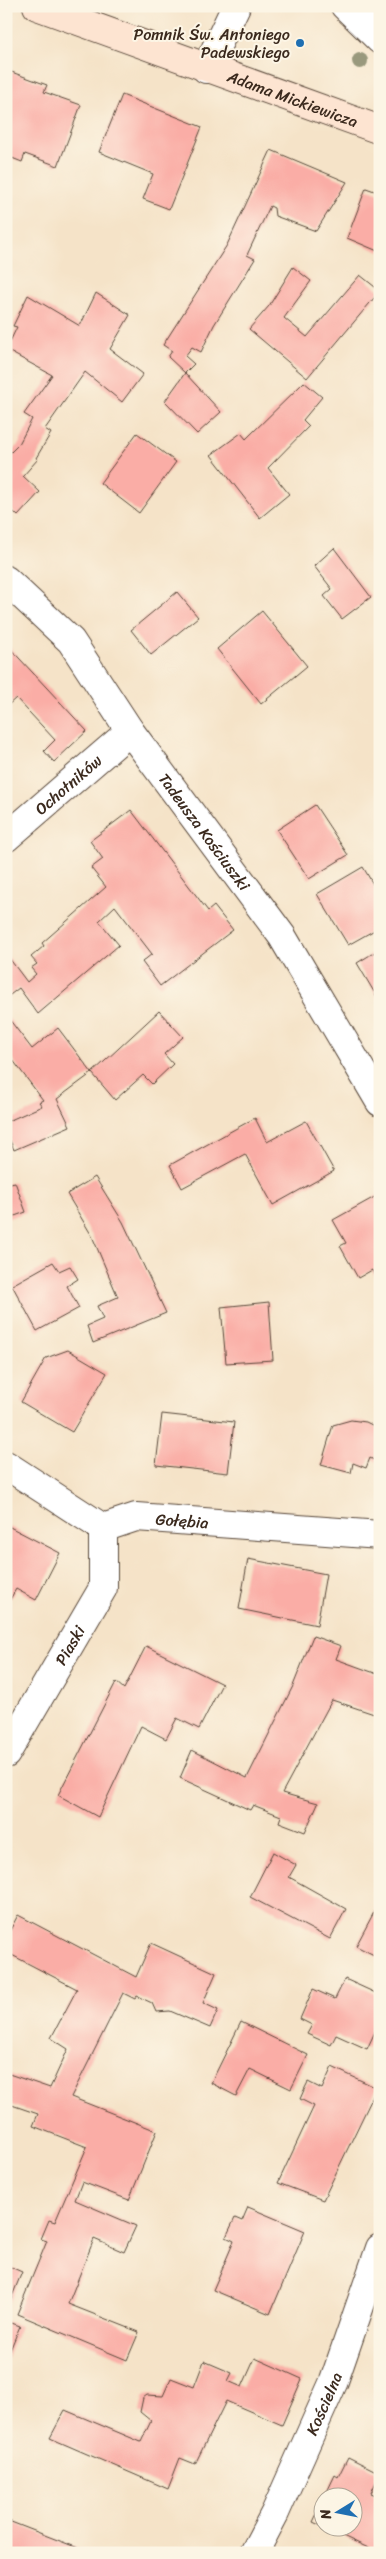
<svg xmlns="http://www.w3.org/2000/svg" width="386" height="2559" font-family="Sriracha,sans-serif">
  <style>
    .building { fill: #faada6 }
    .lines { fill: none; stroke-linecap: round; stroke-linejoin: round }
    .minor-casing { stroke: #574638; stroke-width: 30 }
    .secondary-casing { stroke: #574638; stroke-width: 30 }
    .minor { stroke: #fff; stroke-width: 28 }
    .secondary { stroke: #fde4d1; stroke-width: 28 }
    .tree { fill: #99997d }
    .poi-dot { fill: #1f6fb2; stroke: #fcf5e5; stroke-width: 2 }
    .labels { text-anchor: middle; stroke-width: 4; stroke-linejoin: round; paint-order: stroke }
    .poi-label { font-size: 16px; fill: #3b2a1e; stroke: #fcf5e5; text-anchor: end }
    .street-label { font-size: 16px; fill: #3b2a1e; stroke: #fcf5e5 }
  </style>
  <rect width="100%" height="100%" fill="#fcf5e5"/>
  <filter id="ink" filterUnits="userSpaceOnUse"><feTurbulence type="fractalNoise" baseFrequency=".02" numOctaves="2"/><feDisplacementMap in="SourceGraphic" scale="10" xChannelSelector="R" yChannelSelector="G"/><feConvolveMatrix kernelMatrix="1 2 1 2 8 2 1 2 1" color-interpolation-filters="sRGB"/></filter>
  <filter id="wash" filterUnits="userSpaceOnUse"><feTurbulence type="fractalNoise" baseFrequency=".0096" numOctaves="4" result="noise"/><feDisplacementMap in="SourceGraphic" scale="20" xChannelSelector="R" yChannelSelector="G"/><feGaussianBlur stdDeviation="1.12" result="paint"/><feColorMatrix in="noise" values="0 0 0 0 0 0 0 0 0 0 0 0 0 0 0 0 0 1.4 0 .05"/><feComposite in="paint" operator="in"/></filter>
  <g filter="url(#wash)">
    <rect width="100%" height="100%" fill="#f5e3c8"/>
    <g id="blocks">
      <g class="building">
        <polygon points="6,70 47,85 44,92 81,105 58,166 25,154 22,162 7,156 11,146 6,144"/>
        <polygon points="122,95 202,127 169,209 143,199 153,174 99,152"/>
        <polygon points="271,150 347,182 316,231 275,216 274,208 270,206 247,255 255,259 214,325 201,352 192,347 185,356 194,364 185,373 168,357 172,351 163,345 227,245"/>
        <polygon points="366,188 380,193 380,252 347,238"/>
        <polygon points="293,267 311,281 284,318 307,337 360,275 380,291 307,378 249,329 269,306"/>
        <polygon points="96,293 130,315 110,349 143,374 122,402 85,372 45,429 51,433 36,458 38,459 23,476 40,492 18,516 6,505 6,457 19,444 32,419 24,414 52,375 6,350 17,327 13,326 28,295 80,326"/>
        <polygon points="185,373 221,412 197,434 165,401"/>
        <polygon points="304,382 322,397 303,420 309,426 268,468 289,494 260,518 211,455 241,433 246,439"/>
        <polygon points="137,433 176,462 139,513 100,483"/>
        <polygon points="334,548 371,597 342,619 324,596 332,589 314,566"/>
        <polygon points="177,592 198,617 151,655 131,630"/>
        <polygon points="262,611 307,666 261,704 217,649"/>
        <polygon points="6,644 87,731 54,762 44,751 55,740 16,698 6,707"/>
        <polygon points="315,805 348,855 309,879 277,830"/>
        <polygon points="131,810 208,911 214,906 233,930 160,986 142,962 152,954 115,906 99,921 119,945 38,1014 19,988 6,998 6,954 27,982 36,974 31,968 37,964 31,957 44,946 42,943 106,887 91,868 103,859 90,841"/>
        <polygon points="363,867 380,896 380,927 348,945 317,894"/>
        <polygon points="380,949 380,1002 357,963"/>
        <polygon points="159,1011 183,1037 164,1054 173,1064 152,1084 143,1075 115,1100 92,1073"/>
        <polygon points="9,1019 32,1049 58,1028 92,1073 57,1099 70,1126 14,1150 6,1131 6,1122 42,1106 39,1102 43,1100 6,1051 6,1021"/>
        <polygon points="255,1118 267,1142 306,1121 334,1171 273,1205 245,1154 182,1188 170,1165"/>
        <polygon points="95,1177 123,1222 166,1313 93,1343 87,1326 103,1319 97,1306 118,1297 92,1236 67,1194"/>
        <polygon points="15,1182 26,1212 6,1219 6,1184"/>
        <polygon points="380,1194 380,1276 376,1278 372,1270 358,1278 340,1246 346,1243 333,1220"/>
        <polygon points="53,1262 59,1271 70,1266 78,1279 67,1286 79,1308 37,1331 12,1285"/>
        <polygon points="269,1302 273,1360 226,1363 221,1307"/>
        <polygon points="68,1350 107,1373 72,1432 21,1402 46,1358"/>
        <polygon points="162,1414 234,1422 228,1473 156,1465"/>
        <polygon points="351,1420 366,1422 380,1429 380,1463 370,1458 366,1468 353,1463 351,1473 321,1465 333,1425"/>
        <polygon points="6,1525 60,1553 36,1600 16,1589 8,1603 6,1603"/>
        <polygon points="248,1559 326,1574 317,1625 239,1609"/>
        <polygon points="313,1636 341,1646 336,1659 380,1675 380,1716 332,1700 282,1793 318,1803 305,1832 279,1822 281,1816 253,1805 250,1810 180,1778 192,1750 247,1778 293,1686"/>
        <polygon points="146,1646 222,1684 199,1729 177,1718 166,1739 141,1726 98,1817 58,1795 116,1682 124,1689"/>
        <polygon points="273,1852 296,1865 289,1877 346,1909 330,1939 250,1897"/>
        <polygon points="380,1901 380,1958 356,1946"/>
        <polygon points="18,1915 136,1977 151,1943 216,1973 203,2003 218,2010 210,2028 170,2011 156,2012 152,2003 137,1996 135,1999 123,1993 71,2097 157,2131 129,2200 82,2182 75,2200 136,2226 124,2252 94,2239 68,2304 139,2332 127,2360 17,2314 47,2241 41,2239 49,2220 55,2222 87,2147 33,2126 38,2114 6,2103 6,2073 50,2088 68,2049 51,2038 77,1989 6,1952 6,1938"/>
        <polygon points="345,1979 380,1995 380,2021 367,2049 336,2035 331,2045 307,2034 312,2025 300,2019 313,1989 335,1999"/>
        <polygon points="241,2022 308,2055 291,2089 250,2069 236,2096 211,2083"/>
        <polygon points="332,2067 377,2088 323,2200 278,2183 314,2106 300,2099 304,2090 308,2082 322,2089"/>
        <polygon points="248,2207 305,2231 270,2314 213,2290 234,2241 226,2237 235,2218 242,2221"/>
        <polygon points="6,2265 22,2272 6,2311"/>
        <polygon points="6,2321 20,2326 6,2360"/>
        <polygon points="255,2358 302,2379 282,2425 226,2401 195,2464 180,2458 168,2489 50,2438 65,2410 141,2442 151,2421 140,2412 143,2398 147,2395 163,2396 171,2378 194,2387 204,2361 232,2373 228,2381 242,2387"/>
        <polygon points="348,2457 380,2473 371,2493 380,2497 379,2553 313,2522 324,2499 324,2526 354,2526 354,2496 325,2496 335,2475 338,2477"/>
        <polygon points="6,2520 91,2553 6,2553"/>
      </g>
    </g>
  </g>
  <g filter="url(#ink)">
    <use href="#blocks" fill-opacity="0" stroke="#574638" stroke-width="1"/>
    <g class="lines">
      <g class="minor-casing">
        <g id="minor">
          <polyline points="345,6 380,40"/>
          <polyline points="206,69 236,6"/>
          <path id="s1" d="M6 580 71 641 130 731 282 936 380 1102"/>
          <path id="s2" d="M6 838 130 731"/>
          <polyline points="6,1465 103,1528"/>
          <path id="s3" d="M103 1528 136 1517 380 1535"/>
          <path id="s4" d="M6 1754 103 1588V1528"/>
          <path id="s5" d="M254 2553 275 2513 334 2381 380 2248"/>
        </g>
      </g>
      <g class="secondary-casing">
        <g id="secondary">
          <path id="s6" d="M37 6 380 130"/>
        </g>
      </g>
      <use href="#minor" class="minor"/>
      <use href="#secondary" class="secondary"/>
    </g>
    <circle class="tree" cx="360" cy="61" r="8"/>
  </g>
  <circle class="poi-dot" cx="300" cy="43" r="5"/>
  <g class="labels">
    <g class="poi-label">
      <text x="290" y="40">Pomnik Św. Antoniego<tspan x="290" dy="18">Padewskiego</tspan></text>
    </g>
    <g class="street-label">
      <text dy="6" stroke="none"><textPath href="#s6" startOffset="272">Adama Mickiewicza</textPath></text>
      <text dy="6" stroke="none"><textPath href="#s2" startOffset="82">Ochotników</textPath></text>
      <text dy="6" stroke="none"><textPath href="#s1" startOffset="322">Tadeusza Kościuszki</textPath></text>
      <text dy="6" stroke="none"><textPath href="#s3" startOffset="81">Gołębia</textPath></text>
      <text dy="6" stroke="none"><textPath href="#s4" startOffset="126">Piaski</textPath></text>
      <text dy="6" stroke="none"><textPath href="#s5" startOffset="165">Kościelna</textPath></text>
    </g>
  </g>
  <rect width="386" height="2559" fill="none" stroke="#fcf5e5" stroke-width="25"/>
  <g transform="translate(338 2512) rotate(260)"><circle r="24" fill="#fcf5e5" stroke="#afa495"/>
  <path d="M0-4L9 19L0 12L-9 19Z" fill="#1f6fb2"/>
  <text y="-8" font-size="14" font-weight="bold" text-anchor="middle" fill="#3b2a1e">N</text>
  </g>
</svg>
